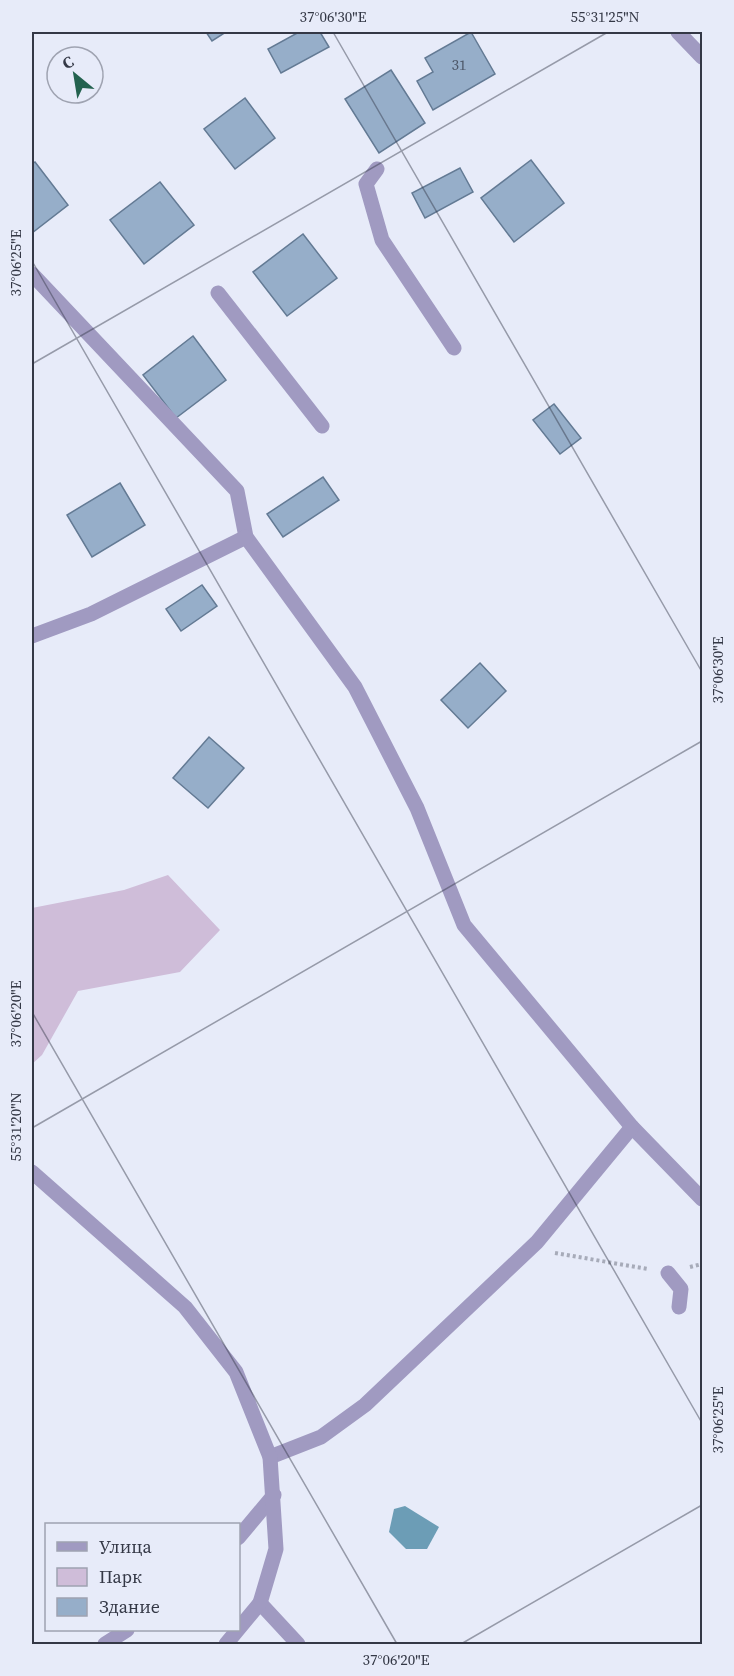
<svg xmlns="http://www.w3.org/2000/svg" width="734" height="1676" font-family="'Source Serif 4',serif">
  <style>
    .green { fill: #cfbdd9 }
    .water { fill: #6c9db6 }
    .building { fill: #96aec9; stroke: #637a94; stroke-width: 1.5 }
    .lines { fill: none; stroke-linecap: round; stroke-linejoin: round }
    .path { stroke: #a7abb9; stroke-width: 4; stroke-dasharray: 3 3; stroke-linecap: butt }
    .service { stroke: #a09ac1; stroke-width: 15 }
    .minor { stroke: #a09ac1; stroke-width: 15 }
    .tertiary { stroke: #a09ac1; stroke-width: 15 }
    .ticks { fill: none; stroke: #343846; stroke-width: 1.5; stroke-opacity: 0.45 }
    .labels { text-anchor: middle; stroke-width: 4.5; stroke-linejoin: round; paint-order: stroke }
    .number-label { font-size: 15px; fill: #4c5667 }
    .neatline { fill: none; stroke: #343846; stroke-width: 2 }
    .ticks-label { font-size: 15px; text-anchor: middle; fill: #343846 }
  </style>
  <rect width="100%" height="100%" fill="#e7ebf9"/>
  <polygon class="green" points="168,875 220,930 180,972 78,991 42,1055 32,1064 32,908 124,890"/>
  <polygon class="water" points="405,1506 439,1527 427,1549 406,1549 389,1532 394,1509"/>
  <g class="building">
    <polygon points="206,32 226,32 212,41"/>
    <polygon points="299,32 320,32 329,47 281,73 268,49"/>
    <polygon points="471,32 495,74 433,110 417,81 433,72 425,58"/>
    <polygon points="391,70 425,123 379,153 345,99"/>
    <polygon points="245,98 275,138 235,169 204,129"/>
    <polygon points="531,160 564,203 514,242 481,198"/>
    <polygon points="35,162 68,205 32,233 32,164"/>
    <polygon points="460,168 473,192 425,218 412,193"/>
    <polygon points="160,182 194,225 144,264 110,220"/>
    <polygon points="303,234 337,278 287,316 253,272"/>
    <polygon points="193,336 226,380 176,418 143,375"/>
    <polygon points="554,404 581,438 560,454 533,420"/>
    <polygon points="323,477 339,500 283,537 267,514"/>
    <polygon points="120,483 145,525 92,557 67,515"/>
    <polygon points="202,585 217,606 181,631 166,609"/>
    <polygon points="480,663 506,691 468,728 441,700"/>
    <polygon points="209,737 244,768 208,808 173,778"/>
  </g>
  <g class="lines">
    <g class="path">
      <polyline points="555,1253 648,1269"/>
      <polyline points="690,1267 702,1264"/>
    </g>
    <g class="service">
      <polyline points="678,32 702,57"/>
      <polyline points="377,169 366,184 382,240 454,348"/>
      <polyline points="32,274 237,491 246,537 355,687 417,808 464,925 632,1127 702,1199"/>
      <polyline points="218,293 322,426"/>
      <polyline points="32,636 91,614 246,537"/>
      <polyline points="668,1273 681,1289 679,1307"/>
      <polyline points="270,1457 321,1437 365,1405 537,1242 632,1127"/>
    </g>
    <g class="minor">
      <polyline points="238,1538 274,1495"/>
      <polyline points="105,1644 127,1630"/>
      <polyline points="226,1644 260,1603 298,1644"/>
    </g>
    <polyline class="tertiary" points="32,1172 185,1307 236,1372 270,1457 276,1549 260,1603"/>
  </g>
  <path class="ticks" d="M333 32 702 672M32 261 702 1423M32 364 608 32M32 1012 397 1644M32 1128 702 741M461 1644 702 1505"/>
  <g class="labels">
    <g class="number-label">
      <text x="459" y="70">31</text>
    </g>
  </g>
  <rect width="734" height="1676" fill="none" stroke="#e7ebf9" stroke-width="66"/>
  <rect x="45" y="1523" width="195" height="108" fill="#e7ebf9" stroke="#9fa3b1" stroke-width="1.5"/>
  <rect x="57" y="1542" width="30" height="9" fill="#a09ac1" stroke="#9fa3b1" stroke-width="1.5"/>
  <text x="99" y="1553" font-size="18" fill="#343846">Улица</text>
  <rect x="57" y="1568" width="30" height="18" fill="#cfbdd9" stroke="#9fa3b1" stroke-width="1.5"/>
  <text x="99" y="1583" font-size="18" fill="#343846">Парк</text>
  <rect x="57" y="1598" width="30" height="18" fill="#96aec9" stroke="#9fa3b1" stroke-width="1.5"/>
  <text x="99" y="1613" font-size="18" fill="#343846">Здание</text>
  <g transform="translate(75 75) rotate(330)"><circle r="28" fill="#e7ebf9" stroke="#9fa3b1" stroke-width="1.5"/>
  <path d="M0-4.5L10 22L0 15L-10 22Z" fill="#23624f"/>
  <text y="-9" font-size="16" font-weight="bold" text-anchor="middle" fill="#343846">С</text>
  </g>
  <rect x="33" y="33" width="668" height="1610" class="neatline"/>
  <g class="ticks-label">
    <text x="333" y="22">37°06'30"E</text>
    <text x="605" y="22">55°31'25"N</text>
    <text transform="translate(16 263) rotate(-90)" y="5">37°06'25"E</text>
    <text transform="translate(718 670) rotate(-90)" y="5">37°06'30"E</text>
    <text transform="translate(16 1014) rotate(-90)" y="5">37°06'20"E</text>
    <text transform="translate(16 1127) rotate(-90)" y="5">55°31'20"N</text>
    <text transform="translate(718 1420) rotate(-90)" y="5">37°06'25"E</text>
    <text x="396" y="1665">37°06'20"E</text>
  </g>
</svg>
